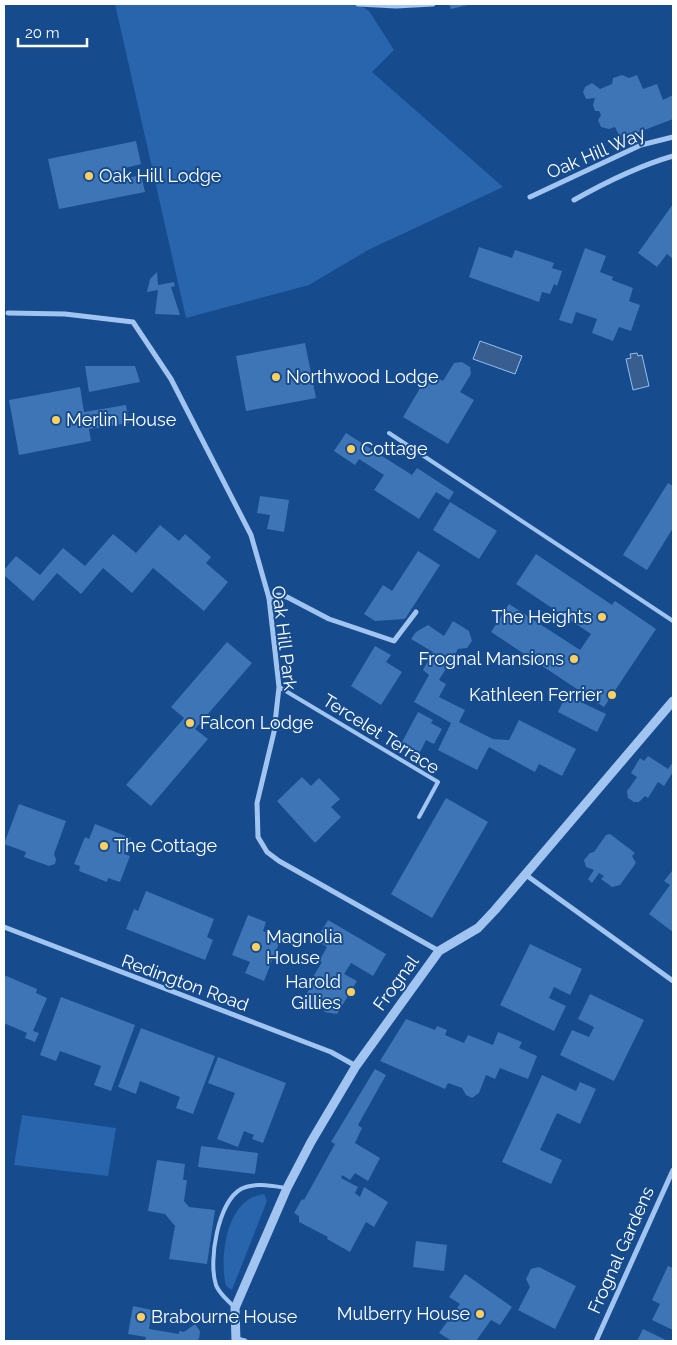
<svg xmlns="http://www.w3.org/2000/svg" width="677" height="1345" font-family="Raleway,sans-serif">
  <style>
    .green { fill: #2865ac }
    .water { fill: #375e8f; stroke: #93c0f2 }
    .building { fill: #3e75b6 }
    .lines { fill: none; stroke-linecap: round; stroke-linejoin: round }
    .service { stroke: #a1c5f0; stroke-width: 4 }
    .minor { stroke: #a1c5f0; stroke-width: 5 }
    .tertiary { stroke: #a1c5f0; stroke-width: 9 }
    .poi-dot { fill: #ffd05f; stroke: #164b8d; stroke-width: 2 }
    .labels { text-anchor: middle; stroke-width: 4; stroke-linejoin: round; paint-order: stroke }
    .street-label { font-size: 18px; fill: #fff; stroke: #164b8d }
    .poi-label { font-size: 18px; fill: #fff; stroke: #164b8d; text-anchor: start }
  </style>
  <rect width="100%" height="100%" fill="#164b8d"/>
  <g class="green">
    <polygon points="115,4 358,4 369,11 394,50 372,72 503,187 368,250 309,285 186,318"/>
    <polygon points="22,1115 116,1128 108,1176 14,1165"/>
    <path d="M264 1194 267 1201 232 1290 226 1286C219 1257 226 1198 264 1194Z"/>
  </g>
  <g class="water">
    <polygon points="480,341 522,356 515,374 473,359"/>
    <polygon points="637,353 638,356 642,355 649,386 633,390 626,359 631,358 630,354"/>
  </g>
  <g class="building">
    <polygon points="449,4 468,4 468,5 451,9"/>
    <polygon points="622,75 629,78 637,75 643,89 657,84 663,100 673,95 673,119 621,139 615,127 609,129 601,127 598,120 601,115 599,111 595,111 593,105 595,98 586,99 583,92 585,87 592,83 600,89 612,84 613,78"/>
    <polygon points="136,141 141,164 125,168 127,178 141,175 145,192 59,209 48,159"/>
    <polygon points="673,204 673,259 667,254 657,267 638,253"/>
    <polygon points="479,247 512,258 515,250 554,263 552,268 562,271 557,286 554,284 550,294 542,292 539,302 469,277"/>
    <polygon points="585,248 606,256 600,272 613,277 612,280 633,288 629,301 640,305 631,331 619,327 613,341 592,333 597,319 576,312 572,324 559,320"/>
    <polygon points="157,272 158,285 174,282 175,286 171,287 180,315 155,314 158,290 147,292 150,279"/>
    <polygon points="305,343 316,398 246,411 236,356"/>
    <polygon points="462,362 470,367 471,374 460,392 474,400 448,444 403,417 429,373 443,381 454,363"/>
    <polygon points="85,366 135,366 140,382 89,392"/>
    <polygon points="80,387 84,412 126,405 129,423 89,429 91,441 19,455 9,400"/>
    <polygon points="346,433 412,475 417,468 454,492 449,500 436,492 419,519 374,490 384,475 359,459 355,465 334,451"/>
    <polygon points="668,483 673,486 673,528 647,570 623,555"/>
    <polygon points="260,496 289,500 284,532 267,529 270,515 257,513"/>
    <polygon points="450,502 497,531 479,559 433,530"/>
    <polygon points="160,525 179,541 185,534 211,557 206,563 228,582 204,611 153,568 132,593 103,568 81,594 57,573 33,601 4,575 4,570 16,556 40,575 63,548 85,566 113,534 136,553"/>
    <polygon points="418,551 440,565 405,619 375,621 364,614 383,585 392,591"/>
    <polygon points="536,554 612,605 615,601 656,629 604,707 491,632 509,604 580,650 591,634 516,584"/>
    <polygon points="453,621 469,631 472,641 467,648 458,649 439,680 446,684 439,697 465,710 459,722 493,739 509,740 519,720 576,749 562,776 539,764 535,772 489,747 477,770 438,750 451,723 414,702 429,675 423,670 433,652 411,639 416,632 428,625 444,636"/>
    <polygon points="227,642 252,663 195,729 208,739 151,806 126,785 184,718 171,707"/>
    <polygon points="375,646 391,655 386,662 402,672 381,705 351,686"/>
    <polygon points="566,695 606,714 597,732 558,712"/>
    <polygon points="418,712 433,720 431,723 442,729 434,744 426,740 419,754 401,744"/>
    <polygon points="648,756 668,769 673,762 673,772 664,786 658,782 648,798 645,796 639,802 634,802 628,798 627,791 637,777 631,773 640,758 644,761"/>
    <polygon points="302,777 311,786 319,778 340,799 331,807 341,817 315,843 277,801"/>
    <polygon points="446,798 488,822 432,918 391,894"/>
    <polygon points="19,804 66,821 54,854 56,859 55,864 49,866 24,857 26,852 4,844"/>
    <polygon points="95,824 131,838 124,854 130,856 120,882 108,878 107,882 79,871 80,866 74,864 85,837 89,839"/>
    <polygon points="610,834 635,853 632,856 636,863 620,885 612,887 601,879 604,876 599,873 592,883 588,879 594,870 586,867 584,860 590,853 594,852 606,835"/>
    <polygon points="672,871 673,872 673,932 649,914 670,885 664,881"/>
    <polygon points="146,891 214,919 207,937 213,940 205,960 126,929 134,909 138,911"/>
    <polygon points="248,915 266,922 263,931 281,938 264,981 245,973 250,962 232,955"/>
    <polygon points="328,920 386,954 373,976 351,963 344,974 357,981 337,1014 324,1012 325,1004 321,1002 319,1005 305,997 310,988 307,987 322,962 319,961 327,947 316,940"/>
    <polygon points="530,944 582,969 570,995 554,987 549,998 566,1006 554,1031 500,1005"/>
    <polygon points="4,975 37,989 36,993 47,998 33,1031 39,1033 35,1042 25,1038 27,1033 4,1023"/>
    <polygon points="590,994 644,1020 614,1081 560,1055 572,1030 589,1037 594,1027 578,1019"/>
    <polygon points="61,997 135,1025 111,1091 94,1085 101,1066 60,1051 56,1061 40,1055"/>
    <polygon points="406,1019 435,1030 437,1026 447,1030 445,1035 464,1043 468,1035 493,1045 498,1032 522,1042 519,1048 537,1056 528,1079 500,1068 495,1079 486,1075 479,1093 472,1098 466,1095 462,1088 448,1083 445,1089 380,1061"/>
    <polygon points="141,1028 215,1056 193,1114 176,1108 180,1097 140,1081 136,1094 118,1087"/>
    <polygon points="218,1057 286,1083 263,1143 252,1139 254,1135 244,1131 238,1147 217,1139 235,1093 208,1083"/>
    <polygon points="375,1069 386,1075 358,1125 362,1128 355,1143 380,1158 368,1181 355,1173 350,1180 342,1175 341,1178 358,1187 355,1193 360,1197 364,1187 388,1202 374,1227 366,1222 350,1252 327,1239 328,1237 299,1222 299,1216 294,1213 302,1199 304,1200 335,1144 331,1142"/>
    <polygon points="542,1075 576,1091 580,1082 596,1089 580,1124 557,1113 540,1150 562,1160 551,1184 502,1162"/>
    <polygon points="201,1146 258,1153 255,1174 198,1167"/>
    <polygon points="157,1160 185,1164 183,1180 187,1180 184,1201 189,1207 215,1210 207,1264 169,1259 175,1226 165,1214 148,1211"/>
    <polygon points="416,1241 447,1245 444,1271 413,1267"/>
    <polygon points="668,1266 673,1268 673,1330 652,1320 660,1304 652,1300"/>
    <polygon points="539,1267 576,1286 555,1329 518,1310 530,1287 526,1279 531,1269"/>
    <polygon points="465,1274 512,1307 500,1325 491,1320 476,1341 452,1341 439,1333 460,1304 449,1297"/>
    <polygon points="133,1306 152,1310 149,1329 179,1334 179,1331 184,1332 195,1324 200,1331 199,1339 195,1341 145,1341 146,1337 128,1334"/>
    <polygon points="643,1329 668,1341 637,1341"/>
  </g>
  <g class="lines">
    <g class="service">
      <polyline points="389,433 673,621"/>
      <polyline points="279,687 438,782 419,817"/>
      <path d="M235 1308C229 1301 219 1294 216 1285 208 1261 218 1202 241 1189 254 1182 273 1186 286 1188"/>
    </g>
    <g class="minor">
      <polyline points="358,4 396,6 433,4"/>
      <polyline points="530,197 641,145 673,137"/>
      <path d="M574 200C606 182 638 166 673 156"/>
      <polyline points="8,313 65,314 133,322 171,379 251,535 269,598 279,687 274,732 257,803 258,837 267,852 279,861 439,951"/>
      <polyline points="269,598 278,595 287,597 329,619 394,641 416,612"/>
      <polyline points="526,875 673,981"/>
      <polyline points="4,927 331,1052 356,1066"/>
      <polyline points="237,1339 245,1341"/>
      <polyline points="596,1341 673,1170"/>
    </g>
    <polyline class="tertiary" points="236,1341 235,1308 287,1188 311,1142 356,1066 439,951 478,928 495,910 673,701"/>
  </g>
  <g class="poi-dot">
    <circle cx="89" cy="176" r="5"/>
    <circle cx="276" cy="377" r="5"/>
    <circle cx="56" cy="420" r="5"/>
    <circle cx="351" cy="449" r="5"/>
    <circle cx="602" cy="617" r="5"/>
    <circle cx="574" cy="659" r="5"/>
    <circle cx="612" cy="695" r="5"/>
    <circle cx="190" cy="723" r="5"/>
    <circle cx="104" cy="846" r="5"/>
    <circle cx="256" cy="947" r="5"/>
    <circle cx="351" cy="992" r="5"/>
    <circle cx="480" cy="1314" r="5"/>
    <circle cx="141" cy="1317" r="5"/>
  </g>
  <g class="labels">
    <g class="street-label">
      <text transform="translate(596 153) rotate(-23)" y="6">Oak Hill Way</text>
      <text transform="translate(284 638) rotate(83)" y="6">Oak Hill Park</text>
      <text transform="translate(381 734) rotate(32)" y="6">Tercelet Terrace</text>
      <text transform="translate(185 983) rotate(20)" y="6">Redington Road</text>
      <text transform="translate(396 983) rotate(-54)" y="6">Frognal</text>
      <text transform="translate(621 1250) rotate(-66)" y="6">Frognal Gardens</text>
    </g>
    <g class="poi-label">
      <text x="99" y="182">Oak Hill Lodge</text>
      <text x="286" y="383">Northwood Lodge</text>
      <text x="66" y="426">Merlin House</text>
      <text x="361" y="455">Cottage</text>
      <text x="592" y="623" text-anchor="end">The Heights</text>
      <text x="564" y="665" text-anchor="end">Frognal Mansions</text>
      <text x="602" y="701" text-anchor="end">Kathleen Ferrier</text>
      <text x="200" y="729">Falcon Lodge</text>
      <text x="114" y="852">The Cottage</text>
      <text x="266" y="943">Magnolia<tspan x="266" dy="21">House</tspan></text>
      <text x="341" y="988" text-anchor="end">Harold<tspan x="341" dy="21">Gillies</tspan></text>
      <text x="470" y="1320" text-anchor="end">Mulberry House</text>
      <text x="151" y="1323">Brabourne House</text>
    </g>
  </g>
  <rect width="677" height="1345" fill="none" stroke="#ffffff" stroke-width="10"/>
  <path d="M18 38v8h69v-8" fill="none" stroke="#ffffff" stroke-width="2.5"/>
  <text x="25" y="38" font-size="15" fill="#ffffff" stroke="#164b8d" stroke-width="4" paint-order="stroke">20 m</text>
</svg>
